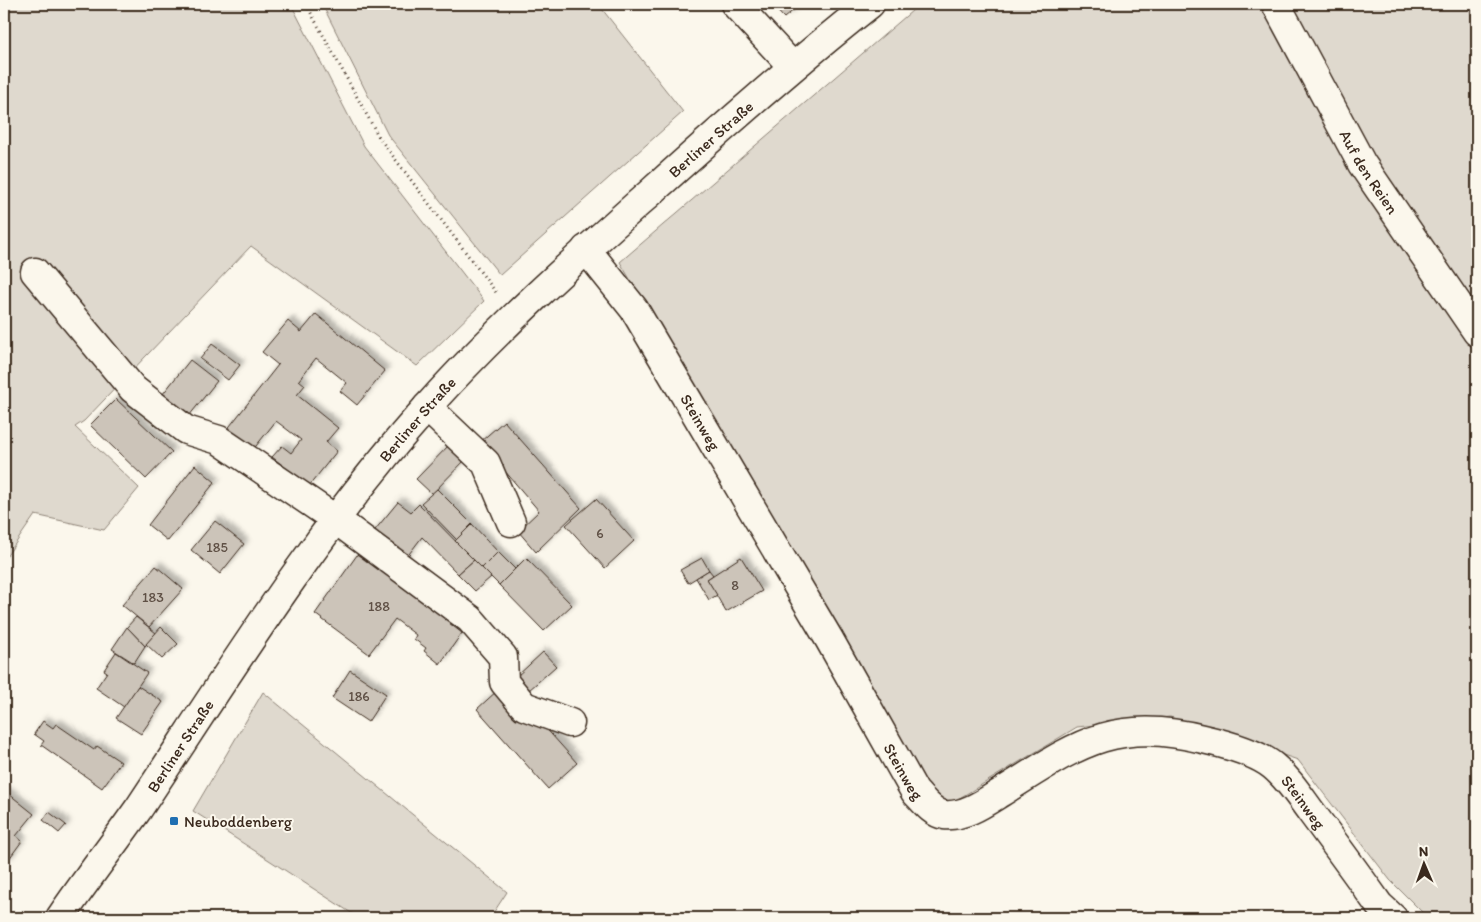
<svg xmlns="http://www.w3.org/2000/svg" width="1481" height="922" font-family="Itim,sans-serif">
  <style>
    .green { fill: #dfd9ce; stroke: #8d8276 }
    .building { fill: #ccc4b9; stroke: #3b2a1e; filter: url(#shadow) }
    .lines { fill: none; stroke-linecap: round; stroke-linejoin: round }
    .minor-casing { stroke: #3b2a1e; stroke-width: 31 }
    .major-casing { stroke: #3b2a1e; stroke-width: 31 }
    .path { stroke: #3b2a1e; stroke-width: 3; stroke-dasharray: 1 4; stroke-linecap: butt }
    .minor { stroke: #fbf7ec; stroke-width: 28 }
    .major { stroke: #fbf7ec; stroke-width: 28 }
    .poi-dot { fill: #1f6fb2; stroke: #fbf7ec; stroke-width: 2 }
    .labels { text-anchor: middle; stroke-width: 4; stroke-linejoin: round; paint-order: stroke }
    .number-label { font-size: 14px; fill: #5f5045 }
    .street-label { font-size: 16px; fill: #3b2a1e; stroke: #fbf7ec }
    .poi-label { font-size: 16px; fill: #3b2a1e; stroke: #fbf7ec; text-anchor: start }
  </style>
  <defs>
    <filter id="shadow"><feDropShadow dx="4.5" dy="-4.5" stdDeviation="2.5" flood-color="#0004"/></filter>
  </defs>
  <rect width="100%" height="100%" fill="#fbf7ec"/>
  <filter id="ink" filterUnits="userSpaceOnUse"><feTurbulence type="fractalNoise" baseFrequency=".02" numOctaves="2"/><feDisplacementMap in="SourceGraphic" scale="10" xChannelSelector="R" yChannelSelector="G"/><feConvolveMatrix kernelMatrix="1 2 1 2 8 2 1 2 1" color-interpolation-filters="sRGB"/></filter>
  <g filter="url(#ink)">
    <g class="green">
      <polygon points="4,4 291,4 364,146 484,301 417,366 251,246 84,421 75,427 139,488 104,530 35,515 4,560"/>
      <polygon points="322,4 598,4 683,112 500,275 388,135"/>
      <polygon points="920,4 1477,4 1477,918 1428,918 1390,880 1298,760 1170,717 1077,727 953,802 928,794 620,262"/>
      <polygon points="263,692 507,892 490,918 359,918 193,811"/>
    </g>
    <g class="building">
      <polygon points="771,4 801,4 784,18"/>
      <polygon points="316,314 385,371 357,405 340,391 347,383 316,358 299,380 305,385 297,395 338,428 326,442 337,451 309,486 272,457 282,446 291,453 301,440 276,421 252,451 226,431 278,365 262,352 288,321 301,332"/>
      <polygon points="212,344 240,365 228,380 200,359"/>
      <polygon points="190,360 217,381 189,416 162,395"/>
      <polygon points="116,399 172,452 146,479 90,425"/>
      <polygon points="504,421 581,508 536,552 518,531 539,511 480,442"/>
      <polygon points="452,442 468,457 432,494 416,479"/>
      <polygon points="195,465 215,482 168,541 148,525"/>
      <polygon points="437,489 472,524 457,540 421,503"/>
      <polygon points="596,499 634,541 605,568 566,525"/>
      <polygon points="398,502 411,512 419,504 474,560 458,574 422,537 403,562 370,536"/>
      <polygon points="215,521 244,544 220,574 191,550"/>
      <polygon points="472,524 498,552 482,568 455,541"/>
      <polygon points="362,548 452,620 449,623 462,633 440,664 424,651 426,648 414,639 416,635 395,619 369,654 315,614"/>
      <polygon points="498,552 515,569 499,585 482,568"/>
      <polygon points="741,557 762,591 726,612 707,579"/>
      <polygon points="526,558 572,605 544,631 499,585"/>
      <polygon points="702,558 709,570 688,583 680,570"/>
      <polygon points="474,560 491,577 475,591 458,574"/>
      <polygon points="156,566 183,589 149,627 122,605"/>
      <polygon points="709,570 713,575 707,579 717,595 709,600 696,578"/>
      <polygon points="136,617 156,633 145,646 127,627"/>
      <polygon points="127,627 145,646 134,663 112,649"/>
      <polygon points="161,627 178,644 162,659 146,644"/>
      <polygon points="116,652 147,673 124,707 96,688 107,672 104,670"/>
      <polygon points="543,652 556,666 528,691 516,677"/>
      <polygon points="350,670 386,694 368,722 332,698"/>
      <polygon points="138,686 163,702 141,734 116,718"/>
      <polygon points="498,690 528,723 535,716 577,763 548,789 477,709"/>
      <polygon points="43,721 53,728 56,724 94,750 97,746 121,762 102,788 41,745 44,741 34,734"/>
      <polygon points="4,790 34,814 16,836 22,841 6,863 4,861"/>
      <polygon points="49,812 66,825 59,833 43,820"/>
    </g>
    <g class="lines">
      <g class="minor-casing">
        <g id="minor">
          <polyline points="735,4 792,66"/>
          <path id="s1" d="M1276 4 1362 164 1477 332"/>
          <path id="s2" d="M586 249 634 309 829 639 915 792C923 800 932 813 944 815 964 817 984 803 1000 793 1074 747 1111 716 1203 739 1225 744 1256 752 1273 766 1289 779 1300 797 1312 813 1335 844 1357 874 1379 905L1393 918"/>
          <polyline points="35,272 133,389 186,430 219,440 335,519 470,619 503,657 504,682 524,706 570,723"/>
          <polyline points="427,407 486,463 511,522"/>
        </g>
      </g>
      <g class="major-casing">
        <g id="major">
          <path id="s3" d="M60 918C85 881 113 845 139 808 230 671 317 530 427 407 496 330 573 261 650 193 722 128 794 64 870 4"/>
        </g>
      </g>
      <polyline class="path" points="306,4 380,139 498,295"/>
      <use href="#minor" class="minor"/>
      <use href="#major" class="major"/>
    </g>
  </g>
  <rect class="poi-dot" x="169" y="816" width="10" height="10" rx="2.5"/>
  <g class="labels">
    <g class="number-label">
      <text x="600" y="538">6</text>
      <text x="217" y="552">185</text>
      <text x="735" y="590">8</text>
      <text x="153" y="602">183</text>
      <text x="379" y="611">188</text>
      <text x="359" y="701">186</text>
    </g>
    <g class="street-label">
      <text dy="6" stroke="none"><textPath href="#s3" startOffset="1020">Berliner Straße</textPath></text>
      <text dy="6" stroke="none"><textPath href="#s1" startOffset="192">Auf den Reien</textPath></text>
      <text dy="6" stroke="none"><textPath href="#s3" startOffset="614">Berliner Straße</textPath></text>
      <text dy="6" stroke="none"><textPath href="#s2" startOffset="208">Steinweg</textPath></text>
      <text dy="6" stroke="none"><textPath href="#s3" startOffset="210">Berliner Straße</textPath></text>
      <text dy="6" stroke="none"><textPath href="#s2" startOffset="612">Steinweg</textPath></text>
      <text dy="6" stroke="none"><textPath href="#s2" startOffset="1076">Steinweg</textPath></text>
    </g>
    <g class="poi-label">
      <text x="184" y="827">Neuboddenberg</text>
    </g>
  </g>
  <rect width="1481" height="922" fill="none" stroke="#fbf7ec" stroke-width="20"/>
  <rect x="10" y="10" width="1461" height="902" fill="none" stroke="#3b2a1e" stroke-width="2" filter="url(#ink)"/>
  <g transform="translate(1424 864) rotate(358)" stroke="#fbf7ec" stroke-width="4" paint-order="stroke">
  <path d="M0-4L9 19L0 12L-9 19Z" fill="#3b2a1e"/>
  <text y="-8" font-size="14" font-weight="bold" text-anchor="middle" fill="#3b2a1e">N</text>
  </g>
</svg>
